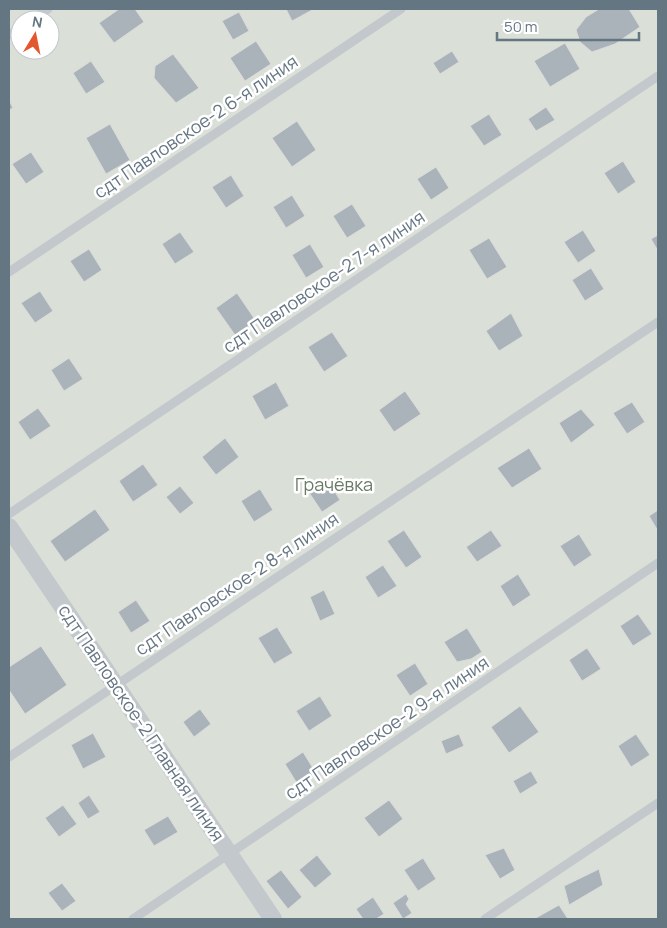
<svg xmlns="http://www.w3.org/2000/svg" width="667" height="928" font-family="Manrope,sans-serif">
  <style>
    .green { fill: #dadfd7; fill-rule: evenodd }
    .building { fill: #aab3b9; stroke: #dcdcda }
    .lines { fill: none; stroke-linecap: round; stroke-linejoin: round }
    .service { stroke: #c3c8cc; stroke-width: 9 }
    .minor { stroke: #c3c8cc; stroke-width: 18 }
    .labels { text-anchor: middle; stroke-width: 5; stroke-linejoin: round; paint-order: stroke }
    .street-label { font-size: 18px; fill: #657683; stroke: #fff }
    .park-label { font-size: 18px; fill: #687a64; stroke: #fff }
  </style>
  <rect width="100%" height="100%" fill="#fafaf8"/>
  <path class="green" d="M9 9H658V919H9ZM20 20H50V50H20Z"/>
  <g class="building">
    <polygon points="119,9 135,9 144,22 114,43 99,23"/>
    <polygon points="286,9 314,9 292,21"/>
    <polygon points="599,9 629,9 640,27 615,44 592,52 580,42 576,30 586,17"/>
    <polygon points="239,12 249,31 233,40 222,21"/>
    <polygon points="256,41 271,64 245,81 230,58"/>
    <polygon points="565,43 580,69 550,87 534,61"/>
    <polygon points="452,51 459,62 440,74 433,63"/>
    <polygon points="173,54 199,88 176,103 154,78 155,66"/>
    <polygon points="91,61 105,82 86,94 73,73"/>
    <polygon points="9,100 13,108 9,110"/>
    <polygon points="546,107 555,120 536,131 528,119"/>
    <polygon points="489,114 502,135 484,146 470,126"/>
    <polygon points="297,121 316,150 292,167 272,138"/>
    <polygon points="110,124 130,160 106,174 86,138"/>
    <polygon points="31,152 44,172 26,184 12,164"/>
    <polygon points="623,161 636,182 618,194 604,173"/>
    <polygon points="436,167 449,188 431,200 417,179"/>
    <polygon points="231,175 244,196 226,208 212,187"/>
    <polygon points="292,195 305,216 286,228 273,207"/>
    <polygon points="352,204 366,226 347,238 333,216"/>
    <polygon points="583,230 596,251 578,263 564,242"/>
    <polygon points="180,232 194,252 175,264 162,244"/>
    <polygon points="658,235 658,251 651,239"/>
    <polygon points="489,238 507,267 487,279 469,250"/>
    <polygon points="310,244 324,267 306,278 292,255"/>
    <polygon points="89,249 102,270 84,282 70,261"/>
    <polygon points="591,268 604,289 585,301 572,280"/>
    <polygon points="40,291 53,311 35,323 21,303"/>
    <polygon points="237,293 256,321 235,335 216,308"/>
    <polygon points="511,313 523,336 499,351 486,331"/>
    <polygon points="332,332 348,356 324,372 308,347"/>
    <polygon points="69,358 83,379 64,391 51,370"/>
    <polygon points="276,382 289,406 265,420 252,396"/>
    <polygon points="405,391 421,414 394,432 379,410"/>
    <polygon points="632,402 645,422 627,434 613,413"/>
    <polygon points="38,408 51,426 30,440 18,422"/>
    <polygon points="581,409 595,425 571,443 559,423"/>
    <polygon points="225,438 239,457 216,475 202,457"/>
    <polygon points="529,448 542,469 512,488 497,468"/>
    <polygon points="143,464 158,485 133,502 119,481"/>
    <polygon points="327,479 340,500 322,512 308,491"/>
    <polygon points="180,486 194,503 180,514 166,497"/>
    <polygon points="260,489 273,510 254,522 241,501"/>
    <polygon points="95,509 110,530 65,562 50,541"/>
    <polygon points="658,510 658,531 649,516"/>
    <polygon points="404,530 422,557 406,568 387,541"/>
    <polygon points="491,530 502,546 477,562 466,547"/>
    <polygon points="579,534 592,555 574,567 560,546"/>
    <polygon points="383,565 397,586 378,598 365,577"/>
    <polygon points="518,574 531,595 513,607 500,586"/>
    <polygon points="324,590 335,614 320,621 310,597"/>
    <polygon points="136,600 150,621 131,633 118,612"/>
    <polygon points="638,614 652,634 633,646 620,626"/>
    <polygon points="277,627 293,653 274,664 258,638"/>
    <polygon points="467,628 482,652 471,659 457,662 444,642"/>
    <polygon points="41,646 67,685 25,714 9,690 9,667"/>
    <polygon points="587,648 601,669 582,681 569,660"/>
    <polygon points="415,663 428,684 410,696 396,675"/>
    <polygon points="320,696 332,716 309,731 296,711"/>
    <polygon points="520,706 539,732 509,753 491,727"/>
    <polygon points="200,709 211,724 194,737 183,722"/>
    <polygon points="93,733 106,757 83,769 71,745"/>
    <polygon points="459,734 464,746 446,754 441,741"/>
    <polygon points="636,734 650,755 631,767 618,746"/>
    <polygon points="303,752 316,773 298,785 285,764"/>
    <polygon points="531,771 538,783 520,794 513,781"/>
    <polygon points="89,795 100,812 88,819 78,803"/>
    <polygon points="389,800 403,819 379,837 364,818"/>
    <polygon points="63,805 77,824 59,837 45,818"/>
    <polygon points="168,816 178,832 154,846 144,830"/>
    <polygon points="504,848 515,870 500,879 485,855"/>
    <polygon points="317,855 332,874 315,888 299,870"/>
    <polygon points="423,858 436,879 418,891 404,870"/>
    <polygon points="599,869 603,885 569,905 564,886"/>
    <polygon points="281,870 302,897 288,909 266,881"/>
    <polygon points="62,883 76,901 62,911 48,893"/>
    <polygon points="406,894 409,899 406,904 412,913 403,919 393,903"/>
    <polygon points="373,897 384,914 376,919 363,919 356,909"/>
    <polygon points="559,905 568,919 534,919"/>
  </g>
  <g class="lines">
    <g class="service">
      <polyline points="31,20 48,9"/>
      <polyline points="9,35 20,28"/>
      <polyline points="9,272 401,9"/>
      <polyline points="9,514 658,76"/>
      <polyline points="9,757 658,322"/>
      <polyline points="133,919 658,563"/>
      <polyline points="485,919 658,803"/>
    </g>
    <polyline class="minor" points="9,527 273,919"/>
  </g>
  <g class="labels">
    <g class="street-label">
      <text transform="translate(196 127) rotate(-34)" y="6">сдт Павловское-2 6-я линия</text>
      <text transform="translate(324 282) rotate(-34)" y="6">сдт Павловское-2 7-я линия</text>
      <text transform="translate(237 584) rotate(-34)" y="6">сдт Павловское-2 8-я линия</text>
      <text transform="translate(141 723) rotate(56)" y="6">сдт Павловское-2 Главная линия</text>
      <text transform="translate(387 728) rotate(-34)" y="6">сдт Павловское-2 9-я линия</text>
    </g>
    <g class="park-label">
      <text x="334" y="491">Грачёвка</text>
    </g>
  </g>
  <rect width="667" height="928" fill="none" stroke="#657683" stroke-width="20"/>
  <g transform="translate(35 35) rotate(10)"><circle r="24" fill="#ffffff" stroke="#c1c8cd"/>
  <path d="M0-4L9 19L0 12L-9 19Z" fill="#e4572e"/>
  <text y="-8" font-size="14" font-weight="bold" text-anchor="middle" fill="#657683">N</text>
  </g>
  <path d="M497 32v8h142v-8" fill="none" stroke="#657683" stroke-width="2.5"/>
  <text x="504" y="32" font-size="15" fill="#657683" stroke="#ffffff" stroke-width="4" paint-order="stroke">50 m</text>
</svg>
